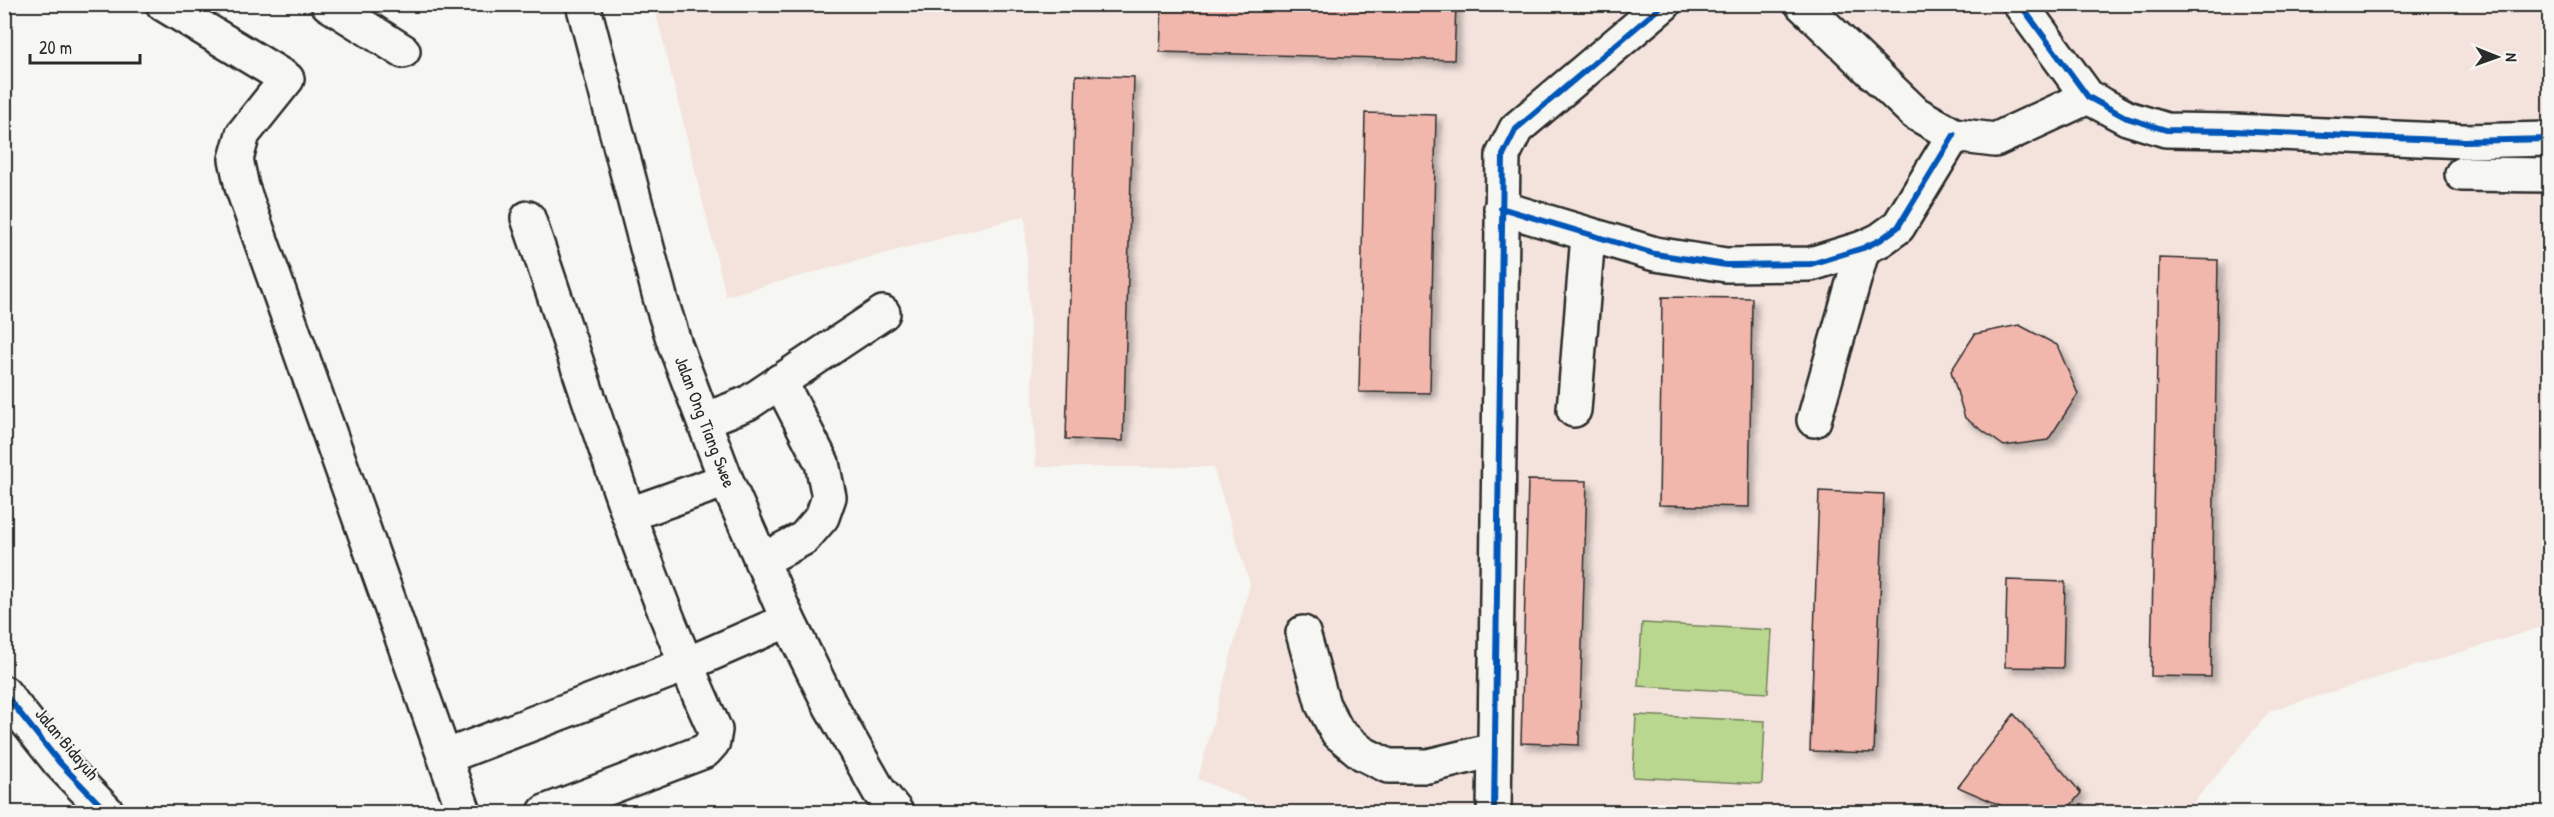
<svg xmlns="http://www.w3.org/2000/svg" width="2554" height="817" font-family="'Patrick Hand',sans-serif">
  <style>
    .built { fill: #f4e3dd }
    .green { fill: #bad78f; stroke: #72815d; stroke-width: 1.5 }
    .building { fill: #f1b7ad; stroke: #2b2b2b; stroke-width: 1.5; filter: url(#shadow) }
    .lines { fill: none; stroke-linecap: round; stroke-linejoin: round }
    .minor-casing { stroke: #2b2b2b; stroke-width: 38 }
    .major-casing { stroke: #2b2b2b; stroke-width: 38 }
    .minor { stroke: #f6f6f2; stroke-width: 33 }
    .major { stroke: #f6f6f2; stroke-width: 33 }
    .cycleway-casing { stroke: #f6f6f2; stroke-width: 10 }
    .cycleway { stroke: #0057b8; stroke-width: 6 }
    .labels { text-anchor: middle; stroke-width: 4.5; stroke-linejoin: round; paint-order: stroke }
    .street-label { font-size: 18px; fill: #2b2b2b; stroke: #f6f6f2 }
  </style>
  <defs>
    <filter id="shadow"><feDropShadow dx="5.5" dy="5.5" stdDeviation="3" flood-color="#0004"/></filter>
  </defs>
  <rect width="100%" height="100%" fill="#f6f6f2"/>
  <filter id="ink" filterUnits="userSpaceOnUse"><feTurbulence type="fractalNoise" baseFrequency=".0167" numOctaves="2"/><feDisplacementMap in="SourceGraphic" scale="12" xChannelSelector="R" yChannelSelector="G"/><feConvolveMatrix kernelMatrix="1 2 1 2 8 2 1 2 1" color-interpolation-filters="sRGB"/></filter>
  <g filter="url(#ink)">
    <polygon class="built" points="654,5 2549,5 2549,625 2270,711 2186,812 1275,812 1198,779 1250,584 1213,467 1036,467 1025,216 726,296"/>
    <g class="green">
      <polygon points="1642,623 1772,630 1768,693 1638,686"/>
      <polygon points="1636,715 1765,721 1762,784 1633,777"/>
    </g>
    <g class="building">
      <polygon points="1162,4 1456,4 1454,60 1160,52"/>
      <polygon points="1076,75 1134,77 1123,441 1066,439"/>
      <polygon points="1365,113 1436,115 1430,393 1359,392"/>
      <polygon points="2159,258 2218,260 2211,677 2151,676"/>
      <polygon points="1662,297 1752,298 1749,507 1659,505"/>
      <polygon points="2019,325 2057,345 2078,394 2048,440 2004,446 1965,418 1951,371 1975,334"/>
      <polygon points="1528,480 1587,481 1579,745 1521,743"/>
      <polygon points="1819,491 1884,494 1874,753 1810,751"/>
      <polygon points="2007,580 2065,582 2063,668 2005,667"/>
      <polygon points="2014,714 2081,793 2065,812 2016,812 1958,787"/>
    </g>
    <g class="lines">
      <g class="minor-casing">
        <g id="minor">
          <polyline points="163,4 287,79 243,134 236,159 242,187 464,812"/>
          <polyline points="328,4 403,51"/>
          <polyline points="1802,4 1915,113 1954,135 1995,140 2088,97"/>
          <polyline points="2020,4 2088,97 2127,118 2166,130 2232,131 2464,141 2550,139"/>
          <polyline points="2462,174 2550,175"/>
          <polyline points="1501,208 1655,254 1726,265 1811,264 1863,248 1880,240 1898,227 1954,135"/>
          <path d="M528 218C587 389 639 565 715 730L713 742 705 751 545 812"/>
          <polyline points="1574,410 1588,235"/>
          <polyline points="705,420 748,403 883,313"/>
          <polyline points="1814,420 1863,248"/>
          <polyline points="630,514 726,480"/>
          <polyline points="761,561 804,538 822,517 829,497 822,463 780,381"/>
          <polyline points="1303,633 1323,705 1338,733 1362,753 1388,766 1428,766 1494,750"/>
          <polyline points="4,693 59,762 107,812"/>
          <polyline points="445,757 685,665 788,620"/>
          <polyline points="1494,812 1503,155 1516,129 1664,4"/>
        </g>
      </g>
      <g class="major-casing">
        <polyline id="major" points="583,4 661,301 675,345 726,480 788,620 830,705 879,791 896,812"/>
      </g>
      <use href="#minor" class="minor"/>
      <use href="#major" class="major"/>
      <g class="cycleway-casing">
        <g id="cycleway">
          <polyline points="2020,4 2088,97 2127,118 2166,130 2232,131 2464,141 2550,139"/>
          <polyline points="1501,208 1655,254 1726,265 1811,264 1863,248 1880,240 1898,227 1954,135"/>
          <polyline points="4,693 59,762 107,812"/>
          <polyline points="1494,812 1503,155 1516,129 1664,4"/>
        </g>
      </g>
      <use href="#cycleway" class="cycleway"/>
    </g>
  </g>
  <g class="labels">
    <g class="street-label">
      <text transform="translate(705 422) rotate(69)" y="6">Jalan Ong Tiang Swee</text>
      <text transform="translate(67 744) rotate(50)" y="6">Jalan Bidayuh</text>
    </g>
  </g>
  <rect width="2554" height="817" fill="none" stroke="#f6f6f2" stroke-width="24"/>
  <rect x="12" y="12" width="2530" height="793" fill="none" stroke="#2b2b2b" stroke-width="2" filter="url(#ink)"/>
  <g transform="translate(2497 57) rotate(91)" stroke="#f6f6f2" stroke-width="4.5" paint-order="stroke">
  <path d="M0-4.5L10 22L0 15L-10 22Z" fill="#2b2b2b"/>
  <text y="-9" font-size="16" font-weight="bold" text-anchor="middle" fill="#2b2b2b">N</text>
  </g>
  <path d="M30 54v9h110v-9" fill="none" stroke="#2b2b2b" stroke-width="3"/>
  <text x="39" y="54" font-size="18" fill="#2b2b2b" stroke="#f6f6f2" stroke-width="4.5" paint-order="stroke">20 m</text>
</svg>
